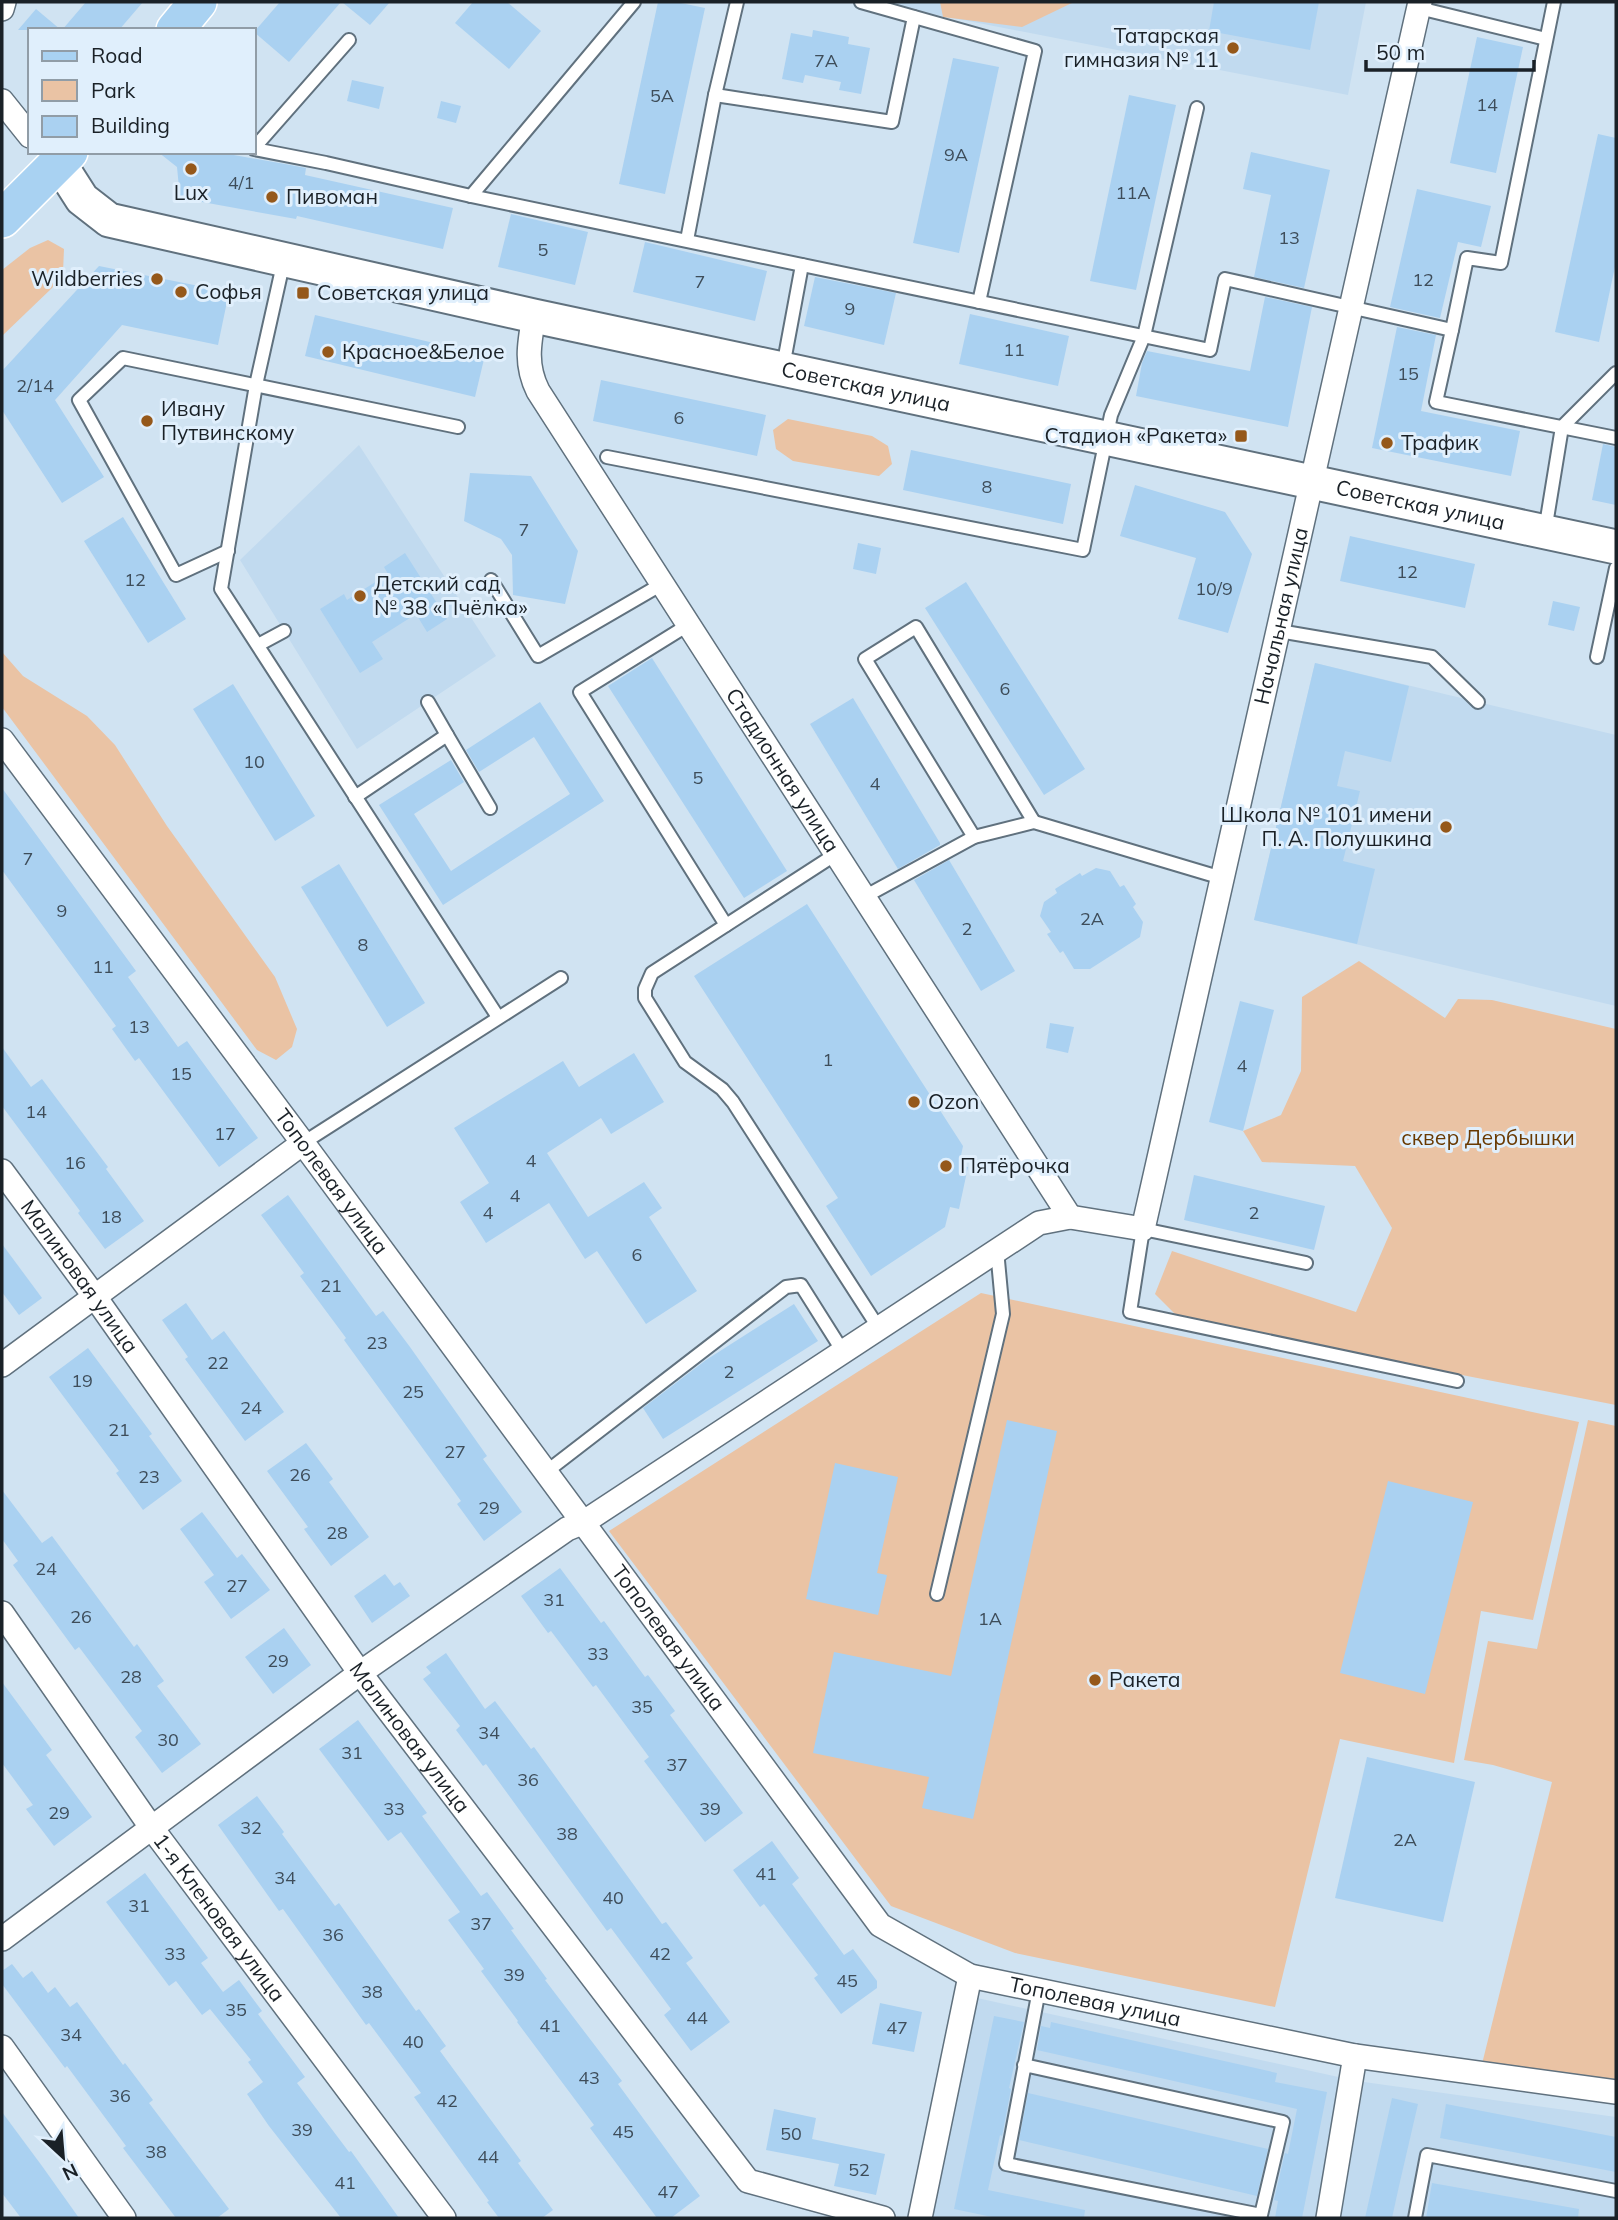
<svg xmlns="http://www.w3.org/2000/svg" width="1618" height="2220" font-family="Mulish,sans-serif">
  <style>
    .built { fill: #c1daef }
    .green { fill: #eac3a4 }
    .building { fill: #aad1f1 }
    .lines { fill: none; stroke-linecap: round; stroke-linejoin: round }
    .lane-casing { stroke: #60717e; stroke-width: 16 }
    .street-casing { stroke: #60717e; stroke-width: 26 }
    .secondary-casing { stroke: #60717e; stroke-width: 37 }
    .primary-casing { stroke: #fff; stroke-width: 40 }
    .lane { stroke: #fff; stroke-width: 12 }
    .street { stroke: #fff; stroke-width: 23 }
    .secondary { stroke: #fff; stroke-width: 33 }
    .primary { stroke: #a9d2f2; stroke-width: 37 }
    .poi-dot { fill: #95581a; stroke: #e0effc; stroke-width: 2.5 }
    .labels { text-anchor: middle; stroke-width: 6; stroke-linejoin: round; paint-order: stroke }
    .number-label { font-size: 18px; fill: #3e4d5a }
    .poi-label { font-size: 21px; fill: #1a2127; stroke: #e0effc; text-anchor: start }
    .street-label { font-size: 21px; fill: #1a2127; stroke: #e0effc }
    .park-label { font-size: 21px; fill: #693901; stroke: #e0effc }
  </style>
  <rect width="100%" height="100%" fill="#d0e3f2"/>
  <g class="built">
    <polygon points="871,2 1366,2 1348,95"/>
    <polygon points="359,445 496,656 357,749 240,560"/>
    <polygon points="1315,663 1616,735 1616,1006 1254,920"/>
    <polygon points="977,1998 1343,2078 1316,2218 930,2218"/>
    <polygon points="1364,2082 1616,2117 1616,2218 1341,2218"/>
  </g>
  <g class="green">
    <polygon points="940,2 1074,2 1022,27 943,17"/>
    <polygon points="48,240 64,249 63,272 52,288 2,336 2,270 30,248"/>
    <polygon points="788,419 872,436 888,446 892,464 879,476 793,461 776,449 773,430"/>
    <polygon points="2,652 23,676 87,716 115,745 167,826 275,977 297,1029 292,1047 276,1060 257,1050 2,707"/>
    <polygon points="1359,961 1445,1018 1458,999 1492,1000 1616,1029 1616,1405 1181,1320 1155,1294 1172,1251 1356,1312 1392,1228 1355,1166 1262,1162 1243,1131 1281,1115 1301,1071 1302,997"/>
    <polygon points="981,1293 1579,1422 1533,1620 1481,1611 1454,1763 1340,1739 1275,2007 1015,1953 891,1906 609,1531"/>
    <polygon points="1588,1420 1616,1426 1616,2083 1482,2064 1552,1782 1493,1765 1464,1760 1488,1641 1537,1649"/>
  </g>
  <g class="building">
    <polygon points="86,2 143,2 119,30 62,30"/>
    <polygon points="280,2 341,2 289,62 254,32"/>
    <polygon points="342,2 390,2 370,25"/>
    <polygon points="473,2 507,2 541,31 509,69 455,23"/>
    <polygon points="658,2 676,2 705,8 665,194 619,184"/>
    <polygon points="1214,2 1319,2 1310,50 1209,31"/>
    <polygon points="36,9 61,30 18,30"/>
    <polygon points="813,30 849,37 848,44 870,48 861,94 839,90 841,82 805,75 803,83 782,79 791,33 812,37"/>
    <polygon points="1477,37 1523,47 1496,173 1450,163"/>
    <polygon points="953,58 999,67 959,253 913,243"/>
    <polygon points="352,80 384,87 379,109 347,101"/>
    <polygon points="1129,95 1176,105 1136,290 1090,281"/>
    <polygon points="441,101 461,106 456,123 437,118"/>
    <polygon points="1598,134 1616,138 1616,262 1599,342 1555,332"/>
    <polygon points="158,152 217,152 285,164 306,168 305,175 453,208 443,249 297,216 296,219 180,198 177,167"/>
    <polygon points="1251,152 1330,170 1304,288 1254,277 1271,195 1243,189"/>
    <polygon points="1417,189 1491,206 1481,247 1458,242 1440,318 1390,307"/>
    <polygon points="511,214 588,232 575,285 498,267"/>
    <polygon points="645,242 767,271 755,321 633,292"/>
    <polygon points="99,266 229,292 218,345 122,325 55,400 104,477 62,503 2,410 2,371"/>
    <polygon points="815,277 896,293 884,345 804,326"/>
    <polygon points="1265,297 1312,307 1288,427 1136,396 1142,363 1147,351 1250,371"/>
    <polygon points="970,314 1069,336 1058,386 959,364"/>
    <polygon points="315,315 485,355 475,397 305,356"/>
    <polygon points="1397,327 1436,335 1421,411 1520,431 1511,476 1372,448"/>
    <polygon points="601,380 766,415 757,456 593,421"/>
    <polygon points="1603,444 1616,447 1616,505 1592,500"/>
    <polygon points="911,450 1071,484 1063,524 903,490"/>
    <polygon points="470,473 531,476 578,551 565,604 513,595 512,555 501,539 464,521"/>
    <polygon points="1135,485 1225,512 1252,554 1228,633 1178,619 1196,558 1120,536"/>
    <polygon points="123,517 186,619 148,643 84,541"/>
    <polygon points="1350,536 1475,564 1465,608 1340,581"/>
    <polygon points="858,543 881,548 876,574 853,569"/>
    <polygon points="405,553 447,619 427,632 416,614 372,642 383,659 360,673 320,609 344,594 347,600 388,574 384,567"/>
    <polygon points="966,582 1085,769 1044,795 925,608"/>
    <polygon points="1553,601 1580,607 1574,631 1548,625"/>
    <polygon points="652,658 787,871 744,898 608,686"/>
    <polygon points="1315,663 1409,686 1391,762 1345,751 1337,786 1360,791 1343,861 1375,869 1357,944 1254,920"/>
    <polygon points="233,684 315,816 275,841 193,709"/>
    <polygon points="853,698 940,843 940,845 898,869 810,724"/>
    <polygon points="540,702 604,801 443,905 379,805 451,760 464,782 414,814 451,871 570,794 534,737 479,772 466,750"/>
    <polygon points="2,788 136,971 128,977 178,1047 187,1041 258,1138 219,1167 139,1058 135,1061 112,1029 116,1026 2,870"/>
    <polygon points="949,860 1015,971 981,991 914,880"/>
    <polygon points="339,864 425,1003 387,1027 301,887"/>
    <polygon points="1096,868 1110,871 1120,887 1124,885 1136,904 1133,907 1143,922 1140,937 1090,969 1074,969 1063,951 1060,953 1047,934 1051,932 1040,916 1044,902 1057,893 1055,889 1080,873 1082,876"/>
    <polygon points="807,904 963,1146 959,1165 968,1167 959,1209 950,1207 945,1227 871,1276 826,1206 838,1198 694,976"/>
    <polygon points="1240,1001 1274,1010 1243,1131 1209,1122"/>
    <polygon points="1050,1023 1074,1027 1068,1053 1046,1048"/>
    <polygon points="2,1047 31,1087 42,1079 108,1167 106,1169 144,1221 105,1249 78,1213 80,1211 2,1106"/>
    <polygon points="634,1053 664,1102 611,1134 601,1118 547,1153 588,1217 644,1182 662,1208 649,1217 697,1291 646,1324 597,1251 585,1259 549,1203 486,1243 460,1202 489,1183 454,1128 563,1061 579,1087"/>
    <polygon points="1194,1175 1325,1206 1314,1250 1184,1220"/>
    <polygon points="288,1195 376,1316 383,1311 410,1347 487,1456 483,1459 522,1512 484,1541 457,1504 461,1501 344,1340 346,1338 300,1276 304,1273 261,1215"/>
    <polygon points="2,1244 42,1298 19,1315 2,1292"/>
    <polygon points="186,1303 212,1340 224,1331 284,1412 245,1441 185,1359 188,1357 162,1320"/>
    <polygon points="794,1304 818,1341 663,1439 643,1408 706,1360"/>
    <polygon points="88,1348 152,1434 149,1436 182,1481 143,1510 116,1473 119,1471 49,1377"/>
    <polygon points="1007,1420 1057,1431 973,1819 922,1808 929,1777 813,1753 834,1652 951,1676"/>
    <polygon points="306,1443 333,1479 329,1482 369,1537 331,1566 304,1529 308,1527 267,1471"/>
    <polygon points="835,1463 898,1477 877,1573 887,1575 878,1615 806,1599"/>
    <polygon points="1388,1481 1473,1502 1425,1694 1340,1673"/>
    <polygon points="2,1490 42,1543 52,1536 134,1647 137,1644 164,1681 157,1686 201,1744 162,1773 135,1737 142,1731 79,1647 75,1650 13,1565 18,1561 2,1539"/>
    <polygon points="202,1512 237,1558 242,1554 270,1590 231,1619 204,1582 214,1575 180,1529"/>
    <polygon points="560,1568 601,1623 604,1621 645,1677 648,1675 675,1711 670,1715 743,1813 705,1842 644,1761 649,1757 596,1685 593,1687 551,1631 548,1633 521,1596"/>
    <polygon points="385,1574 394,1586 400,1582 410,1596 372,1623 354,1596"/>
    <polygon points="284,1628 311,1665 273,1694 245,1657"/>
    <polygon points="446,1653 485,1709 495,1701 531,1749 534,1747 662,1924 666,1922 693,1958 686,1963 730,2022 691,2051 664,2015 671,2009 611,1928 607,1931 486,1764 483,1766 456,1730 460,1726 423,1679 431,1673 426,1667"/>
    <polygon points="2,1682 52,1750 46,1755 92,1817 54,1846 26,1809 33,1805 2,1763"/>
    <polygon points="358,1720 427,1813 422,1816 481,1896 487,1892 514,1929 511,1930 547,1979 545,1980 622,2081 618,2084 700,2196 671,2218 657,2218 590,2128 594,2125 517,2022 518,2021 481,1971 484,1969 448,1920 460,1912 401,1832 388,1841 319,1749"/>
    <polygon points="1367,1757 1475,1782 1443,1922 1335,1898"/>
    <polygon points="257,1796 284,1832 282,1834 335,1906 339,1903 416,2011 419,2009 446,2046 440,2051 521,2161 518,2163 553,2210 542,2218 499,2218 487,2202 489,2201 414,2097 421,2093 369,2023 366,2025 283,1909 279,1911 218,1825"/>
    <polygon points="772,1841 799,1878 792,1884 844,1955 853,1949 877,1981 877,1988 841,2014 814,1978 818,1975 764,1904 760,1907 733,1870"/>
    <polygon points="145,1873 208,1958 201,1963 223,1992 239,1980 262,2011 258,2014 305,2077 297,2083 349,2152 351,2151 399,2218 341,2218 269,2126 247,2094 263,2082 248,2062 251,2060 210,2009 202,2015 176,1981 169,1986 106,1902"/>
    <polygon points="12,1964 23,1978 32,1971 48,1993 55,1987 70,2007 77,2002 123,2065 125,2063 153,2100 149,2103 229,2209 217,2218 176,2218 123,2148 126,2146 67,2066 65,2068 2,1984 2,1971"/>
    <polygon points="880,2003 922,2012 914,2052 872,2044"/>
    <polygon points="994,2016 1024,2022 1009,2088 1011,2089 1002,2136 1000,2135 988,2190 1085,2210 1084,2218 997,2218 954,2209"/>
    <polygon points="1051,2022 1277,2073 1275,2082 1327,2092 1302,2218 1275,2218 1278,2201 1274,2200 1285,2153 1288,2154 1297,2109 1037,2050 1041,2026 1050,2028"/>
    <polygon points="1028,2093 1268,2149 1257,2196 1019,2140"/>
    <polygon points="1392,2098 1418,2104 1399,2186 1392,2218 1365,2218"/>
    <polygon points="1446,2104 1616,2137 1616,2172 1440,2138"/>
    <polygon points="774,2109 816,2118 812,2139 885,2154 876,2195 834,2186 839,2164 766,2150"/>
    <polygon points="2,2112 42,2166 79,2218 21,2218 2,2193"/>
    <polygon points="1432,2183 1579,2209 1578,2218 1426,2218"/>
  </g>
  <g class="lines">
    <g class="lane-casing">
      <g id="lane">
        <polyline points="861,2 1035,51 979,302"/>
        <polyline points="1419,8 1546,39"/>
        <polyline points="715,95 892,122 914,17"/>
        <polyline points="254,148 349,40"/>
        <polyline points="254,149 326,163 471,196 1210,350 1225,279 1452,330 1436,402 1616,438"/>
        <polyline points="471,196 634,2"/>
        <polyline points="687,240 715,95 737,2"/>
        <polyline points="284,260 256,385 221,589 498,1017"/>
        <polyline points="1452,330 1467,258 1501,263 1554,2"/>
        <polyline points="783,367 802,265"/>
        <polyline points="607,457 1083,550 1111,415 1144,336 1197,108"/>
        <polyline points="1545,531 1562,427 1616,373"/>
        <polyline points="228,551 176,575 79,400 123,358 458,427"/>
        <polyline points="491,580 538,656 662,584"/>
        <polyline points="688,625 580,692 726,925"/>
        <polyline points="1279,631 1432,657 1478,702"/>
        <polyline points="258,645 284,631"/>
        <polyline points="1597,657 1616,568"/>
        <polyline points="447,735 490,808"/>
        <polyline points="355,797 447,735 428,702"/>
        <polyline points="974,837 865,659 916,627 1034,822"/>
        <polyline points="836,854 652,973 645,989 645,998 685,1062 722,1089 733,1102 878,1327"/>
        <polyline points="864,897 974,837 1034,822 1222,878"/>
        <polyline points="303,1143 561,978"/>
        <polyline points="1306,1263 1143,1229 1130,1312 1457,1381"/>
        <polyline points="546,1472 786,1287 801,1285 842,1350"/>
        <polyline points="937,1594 1003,1314 997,1250"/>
        <polyline points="1024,2065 1283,2122 1261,2215 1006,2164 1039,1990"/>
        <polyline points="1415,2218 1427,2155 1616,2191"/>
      </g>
    </g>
    <g class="street-casing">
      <g id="street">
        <polyline points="2,9 4,2"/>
        <polyline points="2,101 30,136"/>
        <path id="s1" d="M534 316C529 344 525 365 538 391L1070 1217"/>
        <path id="s2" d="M2 740 303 1143 880 1925 970 1976 1355 2056 1616 2092"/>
        <path id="s3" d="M2 1171 95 1297 360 1673 748 2181 883 2218"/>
        <polyline points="2,1365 303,1143"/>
        <path id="s4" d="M2 1613 151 1827 444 2218"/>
        <path id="s5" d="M2 1939 360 1673 567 1529 584 1522 1039 1223 1070 1217 1143 1229 1420 2"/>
        <polyline points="2,2047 124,2218"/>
        <polyline points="920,2218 970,1976"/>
        <polyline points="1328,2218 1355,2056"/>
      </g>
    </g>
    <g class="secondary-casing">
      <g id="secondary">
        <path id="s6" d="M59 163 82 199 109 220 534 316 1616 547"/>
      </g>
    </g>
    <g class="primary-casing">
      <g id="primary">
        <polyline points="175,30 198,2"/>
        <polyline points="2,219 69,152"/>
      </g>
    </g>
    <use href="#lane" class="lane"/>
    <use href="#street" class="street"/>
    <use href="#secondary" class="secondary"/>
    <use href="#primary" class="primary"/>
  </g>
  <g class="poi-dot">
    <circle cx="1233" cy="48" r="7"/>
    <circle cx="191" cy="169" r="7"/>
    <circle cx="272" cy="197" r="7"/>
    <circle cx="157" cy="279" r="7"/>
    <circle cx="181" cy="292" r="7"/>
    <rect x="296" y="286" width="14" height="14" rx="3.5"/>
    <circle cx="328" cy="352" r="7"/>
    <circle cx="147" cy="421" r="7"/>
    <rect x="1234" y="429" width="14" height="14" rx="3.5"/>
    <circle cx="1387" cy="443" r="7"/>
    <circle cx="360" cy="596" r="7"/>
    <circle cx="1446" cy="827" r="7"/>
    <circle cx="914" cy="1102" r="7"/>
    <circle cx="946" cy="1166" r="7"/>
    <circle cx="1095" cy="1680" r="7"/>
  </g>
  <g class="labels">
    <g class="number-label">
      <text x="826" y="67">7А</text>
      <text x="662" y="102">5А</text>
      <text x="1487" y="111">14</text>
      <text x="956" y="161">9А</text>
      <text x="241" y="189">4/1</text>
      <text x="1133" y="199">11А</text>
      <text x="1289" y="244">13</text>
      <text x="543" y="256">5</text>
      <text x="1423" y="286">12</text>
      <text x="700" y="288">7</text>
      <text x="850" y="315">9</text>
      <text x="1014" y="356">11</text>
      <text x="1408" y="380">15</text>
      <text x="35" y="392">2/14</text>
      <text x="679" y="424">6</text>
      <text x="987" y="493">8</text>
      <text x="524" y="536">7</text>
      <text x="1407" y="578">12</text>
      <text x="135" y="586">12</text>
      <text x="1214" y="595">10/9</text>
      <text x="1005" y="695">6</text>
      <text x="254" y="768">10</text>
      <text x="698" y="784">5</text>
      <text x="875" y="790">4</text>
      <text x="28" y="865">7</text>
      <text x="62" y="917">9</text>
      <text x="1092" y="925">2А</text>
      <text x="967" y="935">2</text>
      <text x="363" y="951">8</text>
      <text x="103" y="973">11</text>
      <text x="139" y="1033">13</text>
      <text x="828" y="1066">1</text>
      <text x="1242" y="1072">4</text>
      <text x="181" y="1080">15</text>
      <text x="36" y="1118">14</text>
      <text x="225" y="1140">17</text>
      <text x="531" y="1167">4</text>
      <text x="75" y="1169">16</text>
      <text x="515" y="1202">4</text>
      <text x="488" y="1219">4</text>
      <text x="1254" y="1219">2</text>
      <text x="111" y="1223">18</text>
      <text x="637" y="1261">6</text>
      <text x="331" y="1292">21</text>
      <text x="377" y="1349">23</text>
      <text x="218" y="1369">22</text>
      <text x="729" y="1378">2</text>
      <text x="82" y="1387">19</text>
      <text x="413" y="1398">25</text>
      <text x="251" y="1414">24</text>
      <text x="119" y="1436">21</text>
      <text x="455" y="1458">27</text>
      <text x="300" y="1481">26</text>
      <text x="149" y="1483">23</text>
      <text x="489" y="1514">29</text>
      <text x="337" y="1539">28</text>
      <text x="46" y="1575">24</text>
      <text x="237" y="1592">27</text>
      <text x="554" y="1606">31</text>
      <text x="81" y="1623">26</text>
      <text x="990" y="1625">1А</text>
      <text x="598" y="1660">33</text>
      <text x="278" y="1667">29</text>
      <text x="131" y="1683">28</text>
      <text x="642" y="1713">35</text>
      <text x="489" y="1739">34</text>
      <text x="168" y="1746">30</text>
      <text x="352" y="1759">31</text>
      <text x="677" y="1771">37</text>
      <text x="528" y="1786">36</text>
      <text x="394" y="1815">33</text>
      <text x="710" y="1815">39</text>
      <text x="59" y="1819">29</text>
      <text x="251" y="1834">32</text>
      <text x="567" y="1840">38</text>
      <text x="1405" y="1846">2А</text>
      <text x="766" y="1880">41</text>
      <text x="285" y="1884">34</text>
      <text x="613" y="1904">40</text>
      <text x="139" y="1912">31</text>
      <text x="481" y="1930">37</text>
      <text x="333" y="1941">36</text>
      <text x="175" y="1960">33</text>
      <text x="660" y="1960">42</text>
      <text x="514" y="1981">39</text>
      <text x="847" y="1987">45</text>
      <text x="372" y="1998">38</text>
      <text x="236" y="2016">35</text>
      <text x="697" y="2024">44</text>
      <text x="550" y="2032">41</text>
      <text x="897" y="2034">47</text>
      <text x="71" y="2041">34</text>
      <text x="413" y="2048">40</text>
      <text x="589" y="2084">43</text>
      <text x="120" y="2102">36</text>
      <text x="447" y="2107">42</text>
      <text x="302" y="2136">39</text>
      <text x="623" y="2138">45</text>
      <text x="791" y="2140">50</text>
      <text x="156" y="2158">38</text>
      <text x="488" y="2163">44</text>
      <text x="859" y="2176">52</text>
      <text x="345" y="2189">41</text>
      <text x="668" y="2198">47</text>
    </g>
    <g class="poi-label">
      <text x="1219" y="43" text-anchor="end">Татарская<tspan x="1219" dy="24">гимназия № 11</tspan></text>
      <text x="191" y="200" text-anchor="middle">Lux</text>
      <text x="286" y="204">Пивоман</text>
      <text x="143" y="286" text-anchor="end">Wildberries</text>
      <text x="195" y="299">Софья</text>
      <text x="317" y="300">Советская улица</text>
      <text x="342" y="359">Красное&amp;Белое</text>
      <text x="161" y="416">Ивану<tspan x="161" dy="24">Путвинскому</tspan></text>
      <text x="1227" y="443" text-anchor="end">Стадион «Ракета»</text>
      <text x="1401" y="450">Трафик</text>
      <text x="374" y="591">Детский сад<tspan x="374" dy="24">№ 38 «Пчёлка»</tspan></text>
      <text x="1432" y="822" text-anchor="end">Школа № 101 имени<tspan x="1432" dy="24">П. А. Полушкина</tspan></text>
      <text x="928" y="1109">Ozon</text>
      <text x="960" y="1173">Пятёрочка</text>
      <text x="1109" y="1687">Ракета</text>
    </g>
    <g class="street-label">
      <text dy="7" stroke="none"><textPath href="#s6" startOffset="852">Советская улица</textPath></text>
      <text dy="7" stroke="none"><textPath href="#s6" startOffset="1419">Советская улица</textPath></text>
      <text dy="7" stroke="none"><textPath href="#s5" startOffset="1995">Начальная улица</textPath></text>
      <text dy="7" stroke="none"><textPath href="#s1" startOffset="528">Стадионная улица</textPath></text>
      <text dy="7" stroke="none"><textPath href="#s2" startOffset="551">Тополевая улица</textPath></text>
      <text dy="7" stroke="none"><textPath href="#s3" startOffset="131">Малиновая улица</textPath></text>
      <text dy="7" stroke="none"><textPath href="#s2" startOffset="1118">Тополевая улица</textPath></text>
      <text dy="7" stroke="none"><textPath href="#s3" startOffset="698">Малиновая улица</textPath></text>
      <text dy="7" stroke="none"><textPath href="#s4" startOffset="374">1-я Кленовая улица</textPath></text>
      <text dy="7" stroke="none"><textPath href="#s2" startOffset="1706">Тополевая улица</textPath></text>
    </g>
    <g class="park-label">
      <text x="1488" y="1145">сквер Дербышки</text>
    </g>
  </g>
  <rect width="1618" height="2220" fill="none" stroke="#1a2127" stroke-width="7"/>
  <rect x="28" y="28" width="228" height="126" fill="#e0effc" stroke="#919da7" stroke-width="2"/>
  <rect x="42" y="51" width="35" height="10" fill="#a9d2f2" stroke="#919da7" stroke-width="2"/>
  <text x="91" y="63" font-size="21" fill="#1a2127">Road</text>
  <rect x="42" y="80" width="35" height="21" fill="#eac3a4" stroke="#919da7" stroke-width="2"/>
  <text x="91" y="98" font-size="21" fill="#1a2127">Park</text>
  <rect x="42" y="116" width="35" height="21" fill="#aad1f1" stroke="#919da7" stroke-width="2"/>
  <text x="91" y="133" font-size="21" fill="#1a2127">Building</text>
  <g transform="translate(63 2157) rotate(154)" stroke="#e0effc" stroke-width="5" paint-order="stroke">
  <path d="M0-5L12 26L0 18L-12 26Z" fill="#1a2127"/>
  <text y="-10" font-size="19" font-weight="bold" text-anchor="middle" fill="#1a2127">N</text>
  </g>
  <path d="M1366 60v10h168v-10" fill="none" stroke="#1a2127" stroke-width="3.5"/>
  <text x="1376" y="60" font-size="21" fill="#1a2127" stroke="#e0effc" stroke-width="5" paint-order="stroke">50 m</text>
</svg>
